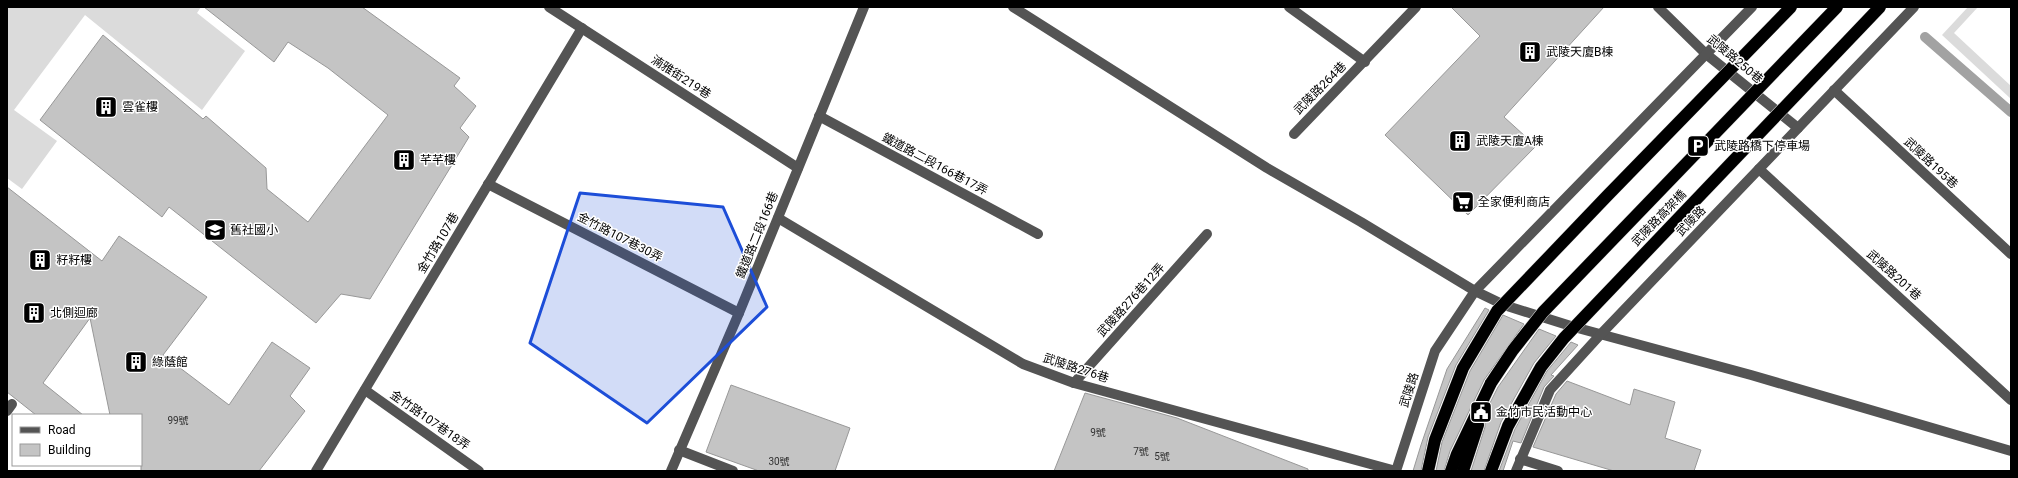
<svg xmlns="http://www.w3.org/2000/svg" width="2018" height="478" font-family="Roboto,'Noto Sans TC',sans-serif">
  <style>
    .grass { fill: #dbdbdb }
    .lines { fill: none; stroke-linecap: round; stroke-linejoin: round }
    .stream { stroke: #a2a2a2; stroke-width: 10 }
    .building { fill: #c4c4c4; stroke: #989898 }
    .highway-casing { stroke: #dbdbdb; stroke-width: 13 }
    .minor { stroke: #545454; stroke-width: 10 }
    .highway { stroke: #000; stroke-width: 12 }
    .highway-bridge-casing { stroke: #dbdbdb; stroke-width: 13; stroke-linecap: butt }
    .highway-bridge { stroke: #000; stroke-width: 12 }
    .marked { fill: #1d4ed8; fill-opacity: 0.2; stroke: #1d4ed8; stroke-width: 3; stroke-linejoin: round }
    .labels { text-anchor: middle; stroke-width: 3; stroke-linejoin: round; paint-order: stroke }
    .number-label { font-size: 10px; fill: #313131 }
    .poi-label { font-size: 12px; fill: #000; stroke: #fff; text-anchor: start }
    .street-label { font-size: 12px; fill: #000; stroke: #fff }
  </style>
  <rect width="100%" height="100%" fill="#fff"/>
  <g class="grass">
    <polygon points="7,7 201,7 197,13 245,51 202,110 85,15 14,110 57,141 22,189 7,178"/>
    <polygon points="1968,7 1978,7 1954,33 2011,86 2011,99 1942,35"/>
  </g>
  <g class="lines">
    <polyline class="stream" points="1925,37 2011,112"/>
  </g>
  <g class="building">
    <polygon points="204,7 362,7 460,78 454,86 476,106 460,128 469,137 370,299 341,294 316,323 169,207 162,217 40,120 103,35 203,119 206,116 266,168 267,189 308,222 388,115 328,68 288,42 274,62"/>
    <polygon points="1451,7 1604,7 1504,117 1536,146 1468,215 1385,135 1480,36"/>
    <polygon points="7,187 102,261 119,236 207,297 163,355 229,405 272,342 310,368 290,396 305,411 259,471 141,471 141,415 110,415 90,318 43,383 83,415 36,415 7,392"/>
    <polygon points="1485,308 1489,310 1456,365 1428,437 1421,471 1413,471 1421,445 1447,369"/>
    <polygon points="1503,315 1524,324 1484,380 1450,451 1444,471 1436,471 1442,442 1470,371"/>
    <polygon points="1539,329 1556,336 1534,363 1501,422 1484,471 1471,471 1485,427 1485,423 1482,419 1498,387"/>
    <polygon points="1571,342 1578,345 1551,375 1554,376 1544,387 1521,443 1513,441 1503,471 1499,471 1515,429 1547,371"/>
    <polygon points="1567,381 1630,405 1634,389 1675,402 1665,438 1701,450 1694,471 1614,471 1533,447 1556,394"/>
    <polygon points="731,385 850,428 835,471 759,471 706,452"/>
    <polygon points="1085,393 1177,418 1308,469 1308,471 1054,471"/>
  </g>
  <g class="lines">
    <g class="highway-casing">
      <g id="highway">
        <polyline points="1451,471 1457,454 1491,383"/>
        <polyline points="1463,471 1478,425"/>
      </g>
    </g>
    <g class="minor">
      <polyline points="549,7 798,168"/>
      <polyline points="1013,7 1267,168 1361,222 1475,291 1504,305 1574,327 1751,375 2011,451"/>
      <polyline points="1289,7 1365,62"/>
      <polyline points="1658,7 1706,54 1798,128"/>
      <polyline points="1834,90 2011,254"/>
      <polyline points="819,116 1038,234"/>
      <polyline points="1294,134 1416,7"/>
      <polyline points="1759,169 2011,400"/>
      <polyline points="488,184 739,313"/>
      <polyline points="778,218 1023,364 1074,383 1396,471"/>
      <polyline points="1074,383 1207,234"/>
      <polyline points="365,390 479,471"/>
      <polyline points="7,411 12,404"/>
      <polyline points="679,450 733,471"/>
      <polyline points="1520,459 1558,471"/>
      <polyline points="316,471 582,28"/>
      <polyline points="671,471 739,313 864,7"/>
      <polyline points="1396,471 1435,351 1475,291 1752,7"/>
      <polyline points="1516,471 1550,390 1601,334 1914,7"/>
    </g>
    <use href="#highway" class="highway"/>
    <g class="highway-bridge-casing">
      <g id="highway-bridge">
        <polyline points="1491,383 1513,350 1543,312 1837,7"/>
        <polyline points="1428,471 1435,440 1463,368 1497,311 1607,196 1791,7"/>
        <polyline points="1491,471 1508,426 1541,367 1564,338 1880,7"/>
      </g>
    </g>
    <use href="#highway-bridge" class="highway-bridge"/>
  </g>
  <path class="marked" d="M580 193 723 207 767 307 647 423 530 343Z"/>
  <defs>
    <g id="building-square" transform="scale(1.15)"><rect x="-9" y="-9" width="18" height="18" rx="4" fill="#000" stroke="#fff"/><path d="M-4-6H4V6H1V3H-1V6H-4ZM-2.5-4.3h1.7v1.8h-1.7ZM.8-4.3h1.7v1.8H.8ZM-2.5-1h1.7V.8h-1.7ZM.8-1h1.7V.8H.8Z" fill="#fff"/></g>
    <g id="parking-square" transform="scale(1.15)"><rect x="-9" y="-9" width="18" height="18" rx="4" fill="#000" stroke="#fff"/><path d="M-3.5-5.5H1a3.5 3.5 0 0 1 0 7H-1V5.5H-3.5ZM-1-3.4V-.6H.8a1.4 1.4 0 0 0 0-2.8Z" fill="#fff"/></g>
    <g id="supermarket-square" transform="scale(1.15)"><rect x="-9" y="-9" width="18" height="18" rx="4" fill="#000" stroke="#fff"/><path d="M-6-5.5h2.5l.6 2H6L4.5 2H-2.5L-4.4-4H-6ZM-1.5 3.2a1.3 1.3 0 1 0 .1 0ZM3 3.2a1.3 1.3 0 1 0 .1 0Z" fill="#fff"/></g>
    <g id="school-square" transform="scale(1.15)"><rect x="-9" y="-9" width="18" height="18" rx="4" fill="#000" stroke="#fff"/><path d="M0-5L7-2L0 1L-7-2ZM-4 1L0 2.5L4 1V4Q0 6-4 4Z" fill="#fff"/></g>
    <g id="civic-square" transform="scale(1.15)"><rect x="-9" y="-9" width="18" height="18" rx="4" fill="#000" stroke="#fff"/><path d="M-.6-6.5H3V-4.5H.6V-3L4-1V1h2V6H-6V1h2V-1L-.6-3ZM-1.2 2.5V6h2.4V2.5Z" fill="#fff"/></g>
  </defs>
  <g fill-rule="evenodd">
    <use href="#building-square" x="1530" y="52"/>
    <use href="#building-square" x="106" y="107"/>
    <use href="#building-square" x="1460" y="141"/>
    <use href="#parking-square" x="1698" y="146"/>
    <use href="#building-square" x="404" y="160"/>
    <use href="#supermarket-square" x="1463" y="202"/>
    <use href="#school-square" x="215" y="230"/>
    <use href="#building-square" x="40" y="260"/>
    <use href="#building-square" x="34" y="313"/>
    <use href="#building-square" x="136" y="362"/>
    <use href="#civic-square" x="1481" y="412"/>
  </g>
  <g class="labels">
    <g class="number-label">
      <text x="178" y="424">99號</text>
      <text x="1098" y="436">9號</text>
      <text x="1141" y="455">7號</text>
      <text x="1162" y="460">5號</text>
      <text x="779" y="465">30號</text>
    </g>
    <g class="poi-label">
      <text x="1546" y="56">武陵天廈B棟</text>
      <text x="122" y="111">雲雀樓</text>
      <text x="1476" y="145">武陵天廈A棟</text>
      <text x="1714" y="150">武陵路橋下停車場</text>
      <text x="420" y="164">芊芊樓</text>
      <text x="1478" y="206">全家便利商店</text>
      <text x="230" y="234">舊社國小</text>
      <text x="56" y="264">籽籽樓</text>
      <text x="50" y="317">北側迴廊</text>
      <text x="152" y="366">綠蔭館</text>
      <text x="1496" y="416">金竹市民活動中心</text>
    </g>
    <g class="street-label">
      <text transform="translate(1735 59) rotate(40)" y="4">武陵路250巷</text>
      <text transform="translate(681 77) rotate(33)" y="4">湳雅街219巷</text>
      <text transform="translate(1320 88) rotate(-45)" y="4">武陵路264巷</text>
      <text transform="translate(1931 163) rotate(43)" y="4">武陵路195巷</text>
      <text transform="translate(935 164) rotate(28)" y="4">鐵道路二段166巷17弄</text>
      <text transform="translate(1659 218) rotate(-46)" y="4">武陵路高架橋</text>
      <text transform="translate(1691 221) rotate(-46)" y="4">武陵路</text>
      <text transform="translate(757 235) rotate(-68)" y="4">鐵道路二段166巷</text>
      <text transform="translate(620 237) rotate(27)" y="4">金竹路107巷30弄</text>
      <text transform="translate(438 243) rotate(-59)" y="4">金竹路107巷</text>
      <text transform="translate(1894 275) rotate(42)" y="4">武陵路201巷</text>
      <text transform="translate(1131 300) rotate(-48)" y="4">武陵路276巷12弄</text>
      <text transform="translate(1076 368) rotate(18)" y="4">武陵路276巷</text>
      <text transform="translate(1409 390) rotate(-72)" y="4">武陵路</text>
      <text transform="translate(430 420) rotate(35)" y="4">金竹路107巷18弄</text>
    </g>
  </g>
  <rect width="2018" height="478" fill="none" stroke="#000000" stroke-width="16"/>
  <rect x="12" y="414" width="130" height="52" fill="#ffffff" stroke="#999999"/>
  <rect x="20" y="427" width="20" height="6" fill="#545454" stroke="#999999"/>
  <text x="48" y="434" font-size="12" fill="#000000">Road</text>
  <rect x="20" y="444" width="20" height="12" fill="#c4c4c4" stroke="#999999"/>
  <text x="48" y="454" font-size="12" fill="#000000">Building</text>
</svg>
